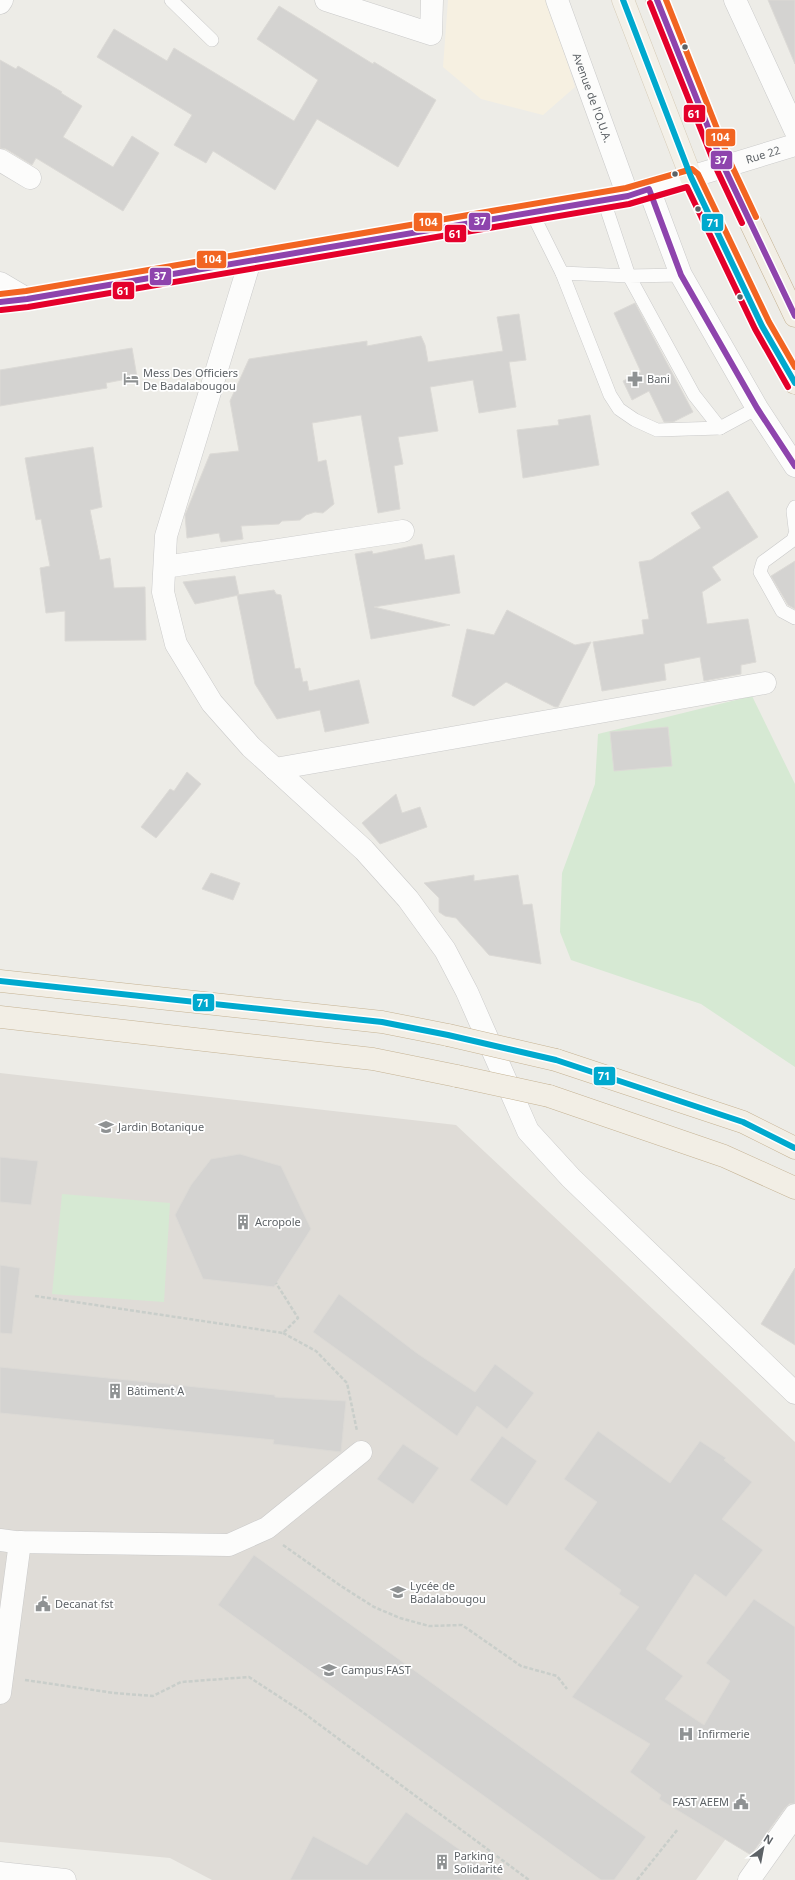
<svg xmlns="http://www.w3.org/2000/svg" width="795" height="1880" font-family="'Noto Sans',sans-serif">
  <style>
    .commercial { fill: #f6f0e1 }
    .education { fill: #dfdcd7 }
    .green { fill: #d6e9d3 }
    .building { fill: #d4d3d1; stroke: #dcdad6 }
    .lines { fill: none; stroke-linecap: round; stroke-linejoin: round }
    .service-casing { stroke: #cacaca; stroke-width: 14 }
    .minor-casing { stroke: #cacaca; stroke-width: 23 }
    .tertiary-casing { stroke: #cacaca; stroke-width: 23 }
    .primary-casing { stroke: #d5cab5; stroke-width: 23 }
    .trunk-casing { stroke: #c5b394; stroke-width: 23 }
    .path { stroke: #c9ceca; stroke-width: 2.5; stroke-dasharray: 4 2; stroke-linecap: butt }
    .service { stroke: #fcfcfb; stroke-width: 13 }
    .minor { stroke: #fcfcfb; stroke-width: 22 }
    .tertiary { stroke: #fcfcfb; stroke-width: 22 }
    .primary { stroke: #f3f0e8; stroke-width: 22 }
    .trunk { stroke: #f2eee5; stroke-width: 22 }
    .trunk-bridge-casing { stroke: #c5b394; stroke-width: 23; stroke-linecap: butt }
    .trunk-bridge { stroke: #f2eee5; stroke-width: 22 }
    .bus-1-casing { stroke: #fff; stroke-width: 9 }
    .bus-2-casing { stroke: #fff; stroke-width: 9 }
    .bus-3-casing { stroke: #fff; stroke-width: 9 }
    .bus-4-casing { stroke: #fff; stroke-width: 9 }
    .bus-1 { stroke: #8e44ad; stroke-width: 6 }
    .bus-2 { stroke: #e4002b; stroke-width: 6 }
    .bus-3 { stroke: #f26522; stroke-width: 6 }
    .bus-4 { stroke: #00a9ce; stroke-width: 6 }
    .bus-dot { fill: #5d6266; stroke: #fff; stroke-width: 1.5 }
    .labels { text-anchor: middle; stroke-width: 3.5; stroke-linejoin: round; paint-order: stroke }
    .street-label { font-size: 11px; fill: #5d6266; stroke: #fff }
    .poi-label { font-size: 11px; fill: #5d6266; stroke: #fff; text-anchor: start }
    .line-badge { stroke: #fff; stroke-width: 1.5 }
    .badge-label { font-size: 11px; text-anchor: middle; font-weight: bold; fill: #fff }
  </style>
  <rect width="100%" height="100%" fill="#edece7"/>
  <polygon class="commercial" points="448,0 548,0 575,87 543,115 481,99 443,67"/>
  <polygon class="education" points="0,1073 456,1125 795,1442 795,1743 696,1880 212,1880 170,1858 0,1842"/>
  <g class="green">
    <polygon points="752,696 795,784 795,1067 701,1004 571,960 560,932 562,873 595,784 598,734"/>
    <polygon points="62,1194 170,1203 164,1302 52,1294"/>
  </g>
  <g class="building">
    <polygon points="768,0 795,0 795,64"/>
    <polygon points="279,6 373,64 374,62 436,100 398,167 317,119 275,190 213,151 206,163 174,145 192,115 97,57 114,29 167,61 174,48 294,121 318,80 257,39"/>
    <polygon points="0,60 16,69 18,66 62,92 61,93 82,106 63,137 113,167 132,136 159,153 123,211 36,158 32,165 6,149 0,148"/>
    <polygon points="635,303 693,412 673,422 664,422 649,391 632,400 623,381 641,372 614,313"/>
    <polygon points="519,314 526,360 509,362 516,407 479,413 473,380 430,387 438,431 398,437 403,464 394,466 400,509 378,513 361,415 312,423 318,462 326,460 334,504 323,513 315,512 306,515 300,520 282,521 279,524 241,526 243,539 221,542 219,533 187,538 185,515 210,454 239,451 230,401 249,359 367,341 367,346 421,336 425,345 428,362 503,351 497,317"/>
    <polygon points="132,348 137,377 106,383 107,388 0,406 0,370"/>
    <polygon points="590,415 599,465 523,478 517,430 559,425 558,420"/>
    <polygon points="93,447 102,507 90,510 100,560 110,558 114,588 145,587 146,640 65,641 65,611 46,613 40,568 50,566 41,519 36,520 25,458"/>
    <polygon points="728,491 758,537 712,567 721,580 702,592 707,624 748,619 756,662 741,665 741,674 704,681 700,657 664,664 666,680 602,691 593,642 644,634 642,620 649,619 639,562 651,560 701,528 691,513"/>
    <polygon points="422,544 425,560 454,555 460,593 374,607 450,625 371,639 355,554 372,551 373,554"/>
    <polygon points="795,561 795,609 788,605 771,576"/>
    <polygon points="235,576 239,595 195,604 183,582"/>
    <polygon points="274,590 276,594 281,595 295,669 300,668 303,682 307,681 309,691 359,680 369,723 325,732 320,710 277,719 255,684 237,595"/>
    <polygon points="507,610 575,645 591,642 558,707 555,707 506,682 474,706 452,696 467,629 494,635"/>
    <polygon points="668,727 672,766 614,771 610,732"/>
    <polygon points="187,772 201,784 156,838 141,827 170,789 174,791"/>
    <polygon points="396,794 402,813 420,807 427,827 380,844 362,823"/>
    <polygon points="211,873 240,883 233,900 202,889"/>
    <polygon points="474,875 474,881 518,875 523,905 532,904 541,964 489,955 456,918 445,916 439,912 439,898 424,883"/>
    <polygon points="240,1154 281,1166 311,1229 274,1287 203,1279 175,1215 191,1185 211,1159"/>
    <polygon points="0,1157 38,1161 31,1205 0,1202"/>
    <polygon points="0,1265 20,1268 12,1334 0,1333"/>
    <polygon points="795,1268 795,1345 761,1324"/>
    <polygon points="339,1294 418,1354 475,1392 495,1364 534,1393 507,1429 477,1406 457,1436 313,1332"/>
    <polygon points="0,1367 275,1395 275,1397 346,1401 341,1452 273,1444 274,1440 0,1413"/>
    <polygon points="598,1431 670,1483 700,1441 726,1458 724,1460 752,1482 722,1519 763,1550 726,1597 695,1574 646,1649 683,1676 665,1699 704,1725 730,1681 706,1663 754,1599 795,1627 795,1803 789,1804 785,1808 751,1855 659,1799 661,1795 630,1772 650,1744 572,1697 639,1607 619,1594 621,1590 564,1549 597,1502 564,1479"/>
    <polygon points="502,1436 537,1461 507,1506 470,1480"/>
    <polygon points="403,1444 439,1468 413,1504 377,1479"/>
    <polygon points="254,1555 646,1837 614,1880 601,1880 218,1605"/>
    <polygon points="406,1812 503,1880 290,1880 313,1836 367,1865"/>
  </g>
  <g class="lines">
    <g class="service-casing">
      <g id="service">
        <polyline points="171,0 212,40"/>
        <polyline points="532,213 562,273 629,276 604,201"/>
        <polyline points="562,273 610,395 619,409 635,420 657,430 720,428"/>
        <polyline points="681,275 629,276 694,395 720,428 757,408"/>
        <polyline points="795,507 793,511 795,528"/>
        <polyline points="795,534 793,540 763,562 760,572 782,611 795,618"/>
      </g>
    </g>
    <g class="minor-casing">
      <g id="minor">
        <polyline points="326,0 431,34 432,0"/>
        <path id="s1" d="M557 0 628 196"/>
        <polyline points="735,0 795,130"/>
        <polyline points="0,3 2,0"/>
        <polyline points="0,160 30,178"/>
        <polyline points="649,189 681,275 757,408 795,466"/>
        <polyline points="0,283 27,299"/>
        <polyline points="165,567 403,531"/>
        <polyline points="275,769 765,683"/>
        <polyline points="0,1540 15,1542 229,1545 267,1528 361,1452"/>
        <polyline points="0,1693 20,1542"/>
      </g>
    </g>
    <g class="tertiary-casing">
      <g id="tertiary">
        <polyline points="250,261 166,536 163,592 176,644 212,703 251,747 364,850 408,899 445,950 467,992 528,1131 571,1178 795,1393"/>
        <path id="s2" d="M0 302 27 299 628 196 795 145"/>
        <polyline points="0,1873 65,1880"/>
        <polyline points="749,1880 795,1815"/>
      </g>
    </g>
    <g class="primary-casing">
      <g id="primary">
        <polyline points="623,0 691,177"/>
        <polyline points="657,0 724,167"/>
      </g>
    </g>
    <g class="trunk-casing">
      <g id="trunk">
        <polyline points="724,167 795,316"/>
        <polyline points="691,177 762,326 795,383"/>
        <polyline points="0,981 382,1022 448,1035"/>
        <polyline points="0,1017 373,1059 457,1076"/>
        <polyline points="556,1060 743,1122 795,1148"/>
        <polyline points="549,1096 724,1156 795,1188"/>
      </g>
    </g>
    <g class="path">
      <polyline points="35,1296 283,1333 298,1318 276,1283"/>
      <polyline points="283,1333 316,1351 347,1383 357,1431"/>
      <polyline points="283,1545 341,1586 374,1607 400,1618 429,1626 462,1625 521,1666 557,1676 567,1689"/>
      <polyline points="25,1680 114,1693 153,1696 181,1682 249,1677 301,1711 529,1880"/>
      <polyline points="637,1880 678,1829"/>
    </g>
    <use href="#service" class="service"/>
    <use href="#minor" class="minor"/>
    <use href="#tertiary" class="tertiary"/>
    <use href="#primary" class="primary"/>
    <use href="#trunk" class="trunk"/>
    <g class="trunk-bridge-casing">
      <g id="trunk-bridge">
        <polyline points="448,1035 556,1060"/>
        <polyline points="457,1076 549,1096"/>
      </g>
    </g>
    <use href="#trunk-bridge" class="trunk-bridge"/>
    <g class="bus-1-casing">
      <g id="bus-1">
        <polyline points="657,0 724,167 795,316"/>
        <polyline points="0,302 27,299 628,196 649,189 681,275 757,408 795,466"/>
      </g>
    </g>
    <g class="bus-2-casing">
      <g id="bus-2">
        <polyline points="650,3 717,170 742,223"/>
        <polyline points="1,310 28,307 629,204 687,187 755,329 788,387"/>
      </g>
    </g>
    <g class="bus-3-casing">
      <g id="bus-3">
        <polyline points="666,0 731,164 756,217"/>
        <polyline points="0,294 26,291 626,188 692,169 698,174 769,322 795,367"/>
      </g>
    </g>
    <g class="bus-4-casing">
      <g id="bus-4">
        <polyline points="623,0 691,177 762,326 795,383"/>
        <polyline points="0,981 382,1022 448,1035 556,1060 743,1122 795,1148"/>
      </g>
    </g>
    <use href="#bus-1" class="bus-1"/>
    <use href="#bus-2" class="bus-2"/>
    <use href="#bus-3" class="bus-3"/>
    <use href="#bus-4" class="bus-4"/>
  </g>
  <defs>
    <g id="hotel-bare" transform="scale(1.2)"><path d="M-6-4.5h1.5V1H6V5H4.5V3h-9V5H-6ZM-4 0a1.8 1.8 0 1 1 3.6 0ZM.5 0V-2.5h3Q6-2.5 6 0Z" fill="#8f9293" stroke="#fff" stroke-width="2.5" paint-order="stroke"/></g>
    <g id="pharmacy-bare" transform="scale(1.2)"><path d="M-2-6h4v4h4v4h-4v4h-4v-4h-4v-4h4Z" fill="#8f9293" stroke="#fff" stroke-width="2.5" paint-order="stroke"/></g>
    <g id="school-bare" transform="scale(1.2)"><path d="M0-5L7-2L0 1L-7-2ZM-4 1L0 2.5L4 1V4Q0 6-4 4Z" fill="#8f9293" stroke="#fff" stroke-width="2.5" paint-order="stroke"/></g>
    <g id="building-bare" transform="scale(1.2)"><path d="M-4-6H4V6H1V3H-1V6H-4ZM-2.5-4.3h1.7v1.8h-1.7ZM.8-4.3h1.7v1.8H.8ZM-2.5-1h1.7V.8h-1.7ZM.8-1h1.7V.8H.8Z" fill="#8f9293" stroke="#fff" stroke-width="2.5" paint-order="stroke"/></g>
    <g id="civic-bare" transform="scale(1.2)"><path d="M-.6-6.5H3V-4.5H.6V-3L4-1V1h2V6H-6V1h2V-1L-.6-3ZM-1.2 2.5V6h2.4V2.5Z" fill="#8f9293" stroke="#fff" stroke-width="2.5" paint-order="stroke"/></g>
    <g id="university-bare" transform="scale(1.2)"><path d="M0-5L7-2L0 1L-7-2ZM-4 1L0 2.5L4 1V4Q0 6-4 4Z" fill="#8f9293" stroke="#fff" stroke-width="2.5" paint-order="stroke"/></g>
    <g id="hospital-bare" transform="scale(1.2)"><path d="M-5-5h3v3.5h4V-5h3V5h-3V1.5h-4V5h-3Z" fill="#8f9293" stroke="#fff" stroke-width="2.5" paint-order="stroke"/></g>
  </defs>
  <g fill-rule="evenodd">
    <use href="#hotel-bare" x="131" y="379"/>
    <use href="#pharmacy-bare" x="635" y="379"/>
    <use href="#school-bare" x="106" y="1127"/>
    <use href="#building-bare" x="243" y="1222"/>
    <use href="#building-bare" x="115" y="1391"/>
    <use href="#school-bare" x="398" y="1592"/>
    <use href="#civic-bare" x="43" y="1604"/>
    <use href="#university-bare" x="329" y="1670"/>
    <use href="#hospital-bare" x="686" y="1734"/>
    <use href="#civic-bare" x="741" y="1802"/>
    <use href="#building-bare" x="442" y="1862"/>
  </g>
  <g class="bus-dot">
    <circle cx="685" cy="47" r="3.5"/>
    <circle cx="675" cy="174" r="3.5"/>
    <circle cx="698" cy="209" r="3.5"/>
    <circle cx="740" cy="297" r="3.5"/>
  </g>
  <g class="labels">
    <g class="street-label">
      <text dy="4" stroke="none"><textPath href="#s1" startOffset="104">Avenue de l'O.U.A.</textPath></text>
      <text dy="4" stroke="none"><textPath href="#s2" startOffset="778">Rue 22</textPath></text>
    </g>
    <g class="poi-label">
      <text x="143" y="377">Mess Des Officiers<tspan x="143" dy="13">De Badalabougou</tspan></text>
      <text x="647" y="383">Bani</text>
      <text x="118" y="1131">Jardin Botanique</text>
      <text x="255" y="1226">Acropole</text>
      <text x="127" y="1395">Bâtiment A</text>
      <text x="410" y="1590">Lycée de<tspan x="410" dy="13">Badalabougou</tspan></text>
      <text x="55" y="1608">Decanat fst</text>
      <text x="341" y="1674">Campus FAST</text>
      <text x="698" y="1738">Infirmerie</text>
      <text x="729" y="1806" text-anchor="end">FAST AEEM</text>
      <text x="454" y="1860">Parking<tspan x="454" dy="13">Solidarité</tspan></text>
    </g>
  </g>
  <g class="line-badge">
    <rect x="683" y="104" width="23" height="19" rx="4" fill="#e4002b"/>
    <rect x="705" y="128" width="31" height="19" rx="4" fill="#f26522"/>
    <rect x="710" y="150" width="23" height="20" rx="4" fill="#8e44ad"/>
    <rect x="468" y="212" width="23" height="19" rx="4" fill="#8e44ad"/>
    <rect x="413" y="212" width="30" height="20" rx="4" fill="#f26522"/>
    <rect x="701" y="213" width="23" height="19" rx="4" fill="#00a9ce"/>
    <rect x="444" y="224" width="23" height="19" rx="4" fill="#e4002b"/>
    <rect x="196" y="250" width="31" height="19" rx="4" fill="#f26522"/>
    <rect x="149" y="267" width="23" height="19" rx="4" fill="#8e44ad"/>
    <rect x="112" y="281" width="23" height="19" rx="4" fill="#e4002b"/>
    <rect x="192" y="993" width="23" height="19" rx="4" fill="#00a9ce"/>
    <rect x="593" y="1066" width="23" height="20" rx="4" fill="#00a9ce"/>
  </g>
  <g class="badge-label">
    <text x="694" y="118">61</text>
    <text x="720" y="141">104</text>
    <text x="721" y="164">37</text>
    <text x="480" y="225">37</text>
    <text x="428" y="226">104</text>
    <text x="713" y="227">71</text>
    <text x="455" y="238">61</text>
    <text x="212" y="263">104</text>
    <text x="160" y="280">37</text>
    <text x="123" y="295">61</text>
    <text x="203" y="1007">71</text>
    <text x="604" y="1080">71</text>
  </g>
  <g transform="translate(763 1848) rotate(32)" stroke="#ffffff" stroke-width="3" paint-order="stroke">
  <path d="M0-3L7 15L0 10L-7 15Z" fill="#5d6266"/>
  <text y="-6" font-size="11" font-weight="bold" text-anchor="middle" fill="#5d6266">N</text>
  </g>
</svg>
